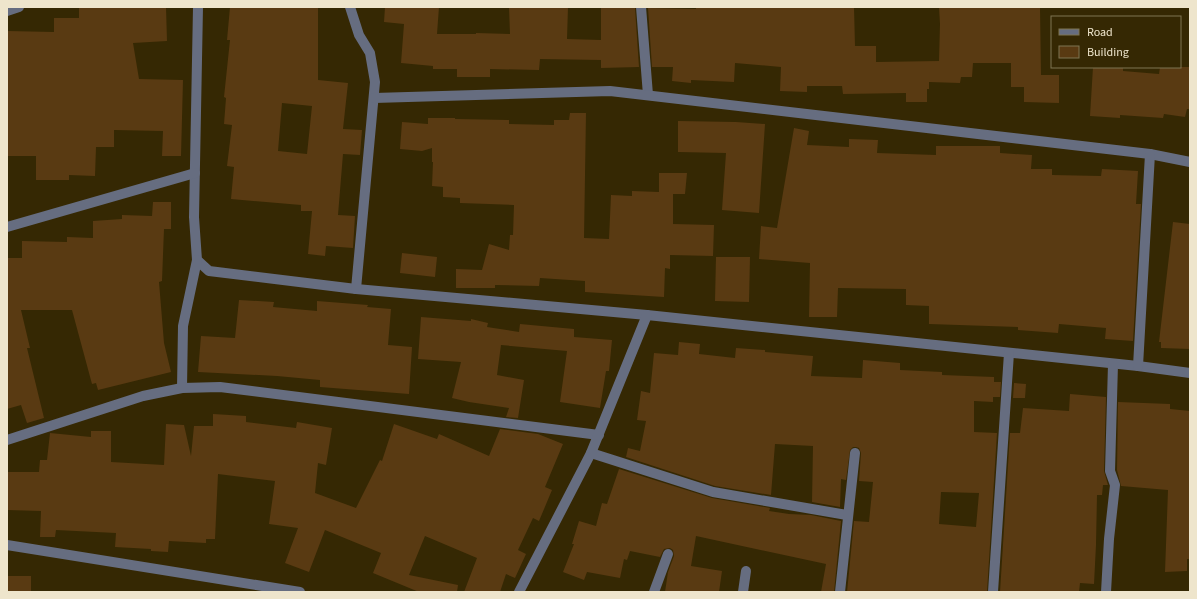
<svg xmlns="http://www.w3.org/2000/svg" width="1197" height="599" font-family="'Source Sans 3',sans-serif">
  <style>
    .building { fill: #593a12; fill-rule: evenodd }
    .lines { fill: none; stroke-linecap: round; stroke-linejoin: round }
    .minor { stroke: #666d80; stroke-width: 10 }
  </style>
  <rect width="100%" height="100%" fill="#352803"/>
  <g class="building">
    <polygon points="79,7 166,7 167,41 133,43 139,79 183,80 181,156 162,156 163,131 114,130 114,147 96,147 95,176 69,175 69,180 36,180 36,156 7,156 7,31 54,32 54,18 79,18"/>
    <path d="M230 7H303L318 8V80L348 83 343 129 362 130 360 155 343 154 338 215 355 216 353 248 326 246 325 256 308 254 312 211H301V205L231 199 234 167 227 166 232 125 224 124 226 98 224 97 230 40H227ZM282 103 312 106 307 154 278 151Z"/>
    <polygon points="385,7 439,7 437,34 476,34 476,33 510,34 509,7 568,7 567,39 601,40 601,7 635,8 639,67 601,68 601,60 540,59 539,70 490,69 490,77 457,77 457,69 433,69 433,66 401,63 404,24 384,22"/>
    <polygon points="696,7 854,7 855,46 876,46 876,62 939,61 940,24 939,7 1040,7 1041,75 1059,75 1059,103 1024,102 1024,87 1011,87 1011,63 973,63 972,77 961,77 960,83 929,82 929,89 927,89 927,102 906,102 906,93 843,94 842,86 807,86 807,92 780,91 781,67 735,63 734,82 691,80 691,83 672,81 673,67 652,67 648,8 696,9"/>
    <polygon points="1093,67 1123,67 1123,71 1159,74 1160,67 1190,67 1190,109 1187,109 1185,117 1164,114 1163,118 1120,115 1120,118 1090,116"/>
    <polygon points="570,113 586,113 584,238 609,239 611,195 632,196 632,191 659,192 659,173 687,173 685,194 673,194 673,224 714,225 713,256 670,255 670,269 665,268 664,297 585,292 585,281 540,278 539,286 495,285 495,288 456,288 456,269 482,270 489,244 509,250 510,235 513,235 514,205 460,203 460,198 443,197 443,187 432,186 433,162 432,162 432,148 422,151 400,149 402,122 428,124 428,118 455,118 455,119 509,120 509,124 554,125 554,120 569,120"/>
    <polygon points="678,121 736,122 765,124 759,213 722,210 726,153 678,152"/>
    <polygon points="794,128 809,131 807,145 849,147 849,139 878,140 877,153 936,155 936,146 1000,146 1000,153 1032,155 1031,169 1052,169 1052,175 1101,176 1102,169 1138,171 1136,204 1141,204 1133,341 1105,339 1106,328 1059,324 1058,333 1018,330 1018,327 929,324 929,306 906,305 906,289 838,288 837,317 809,317 810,263 759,259 761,226 777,228"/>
    <polygon points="153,202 171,202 171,229 164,229 162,281 159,282 164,343 171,372 98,390 96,383 92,384 72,310 21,310 30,348 27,348 44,418 27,423 21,405 7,409 7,258 22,258 22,241 67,242 67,237 93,238 93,221 122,219 122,215 152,216"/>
    <polygon points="1173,222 1190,224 1190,349 1161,348 1161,342 1159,342"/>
    <polygon points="402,253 437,257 435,277 400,273"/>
    <polygon points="716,257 750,257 749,302 715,301"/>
    <polygon points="239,300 274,302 273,307 317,311 317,301 368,305 367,307 391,309 388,345 412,347 409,394 320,387 320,380 277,376 198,372 201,336 235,338"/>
    <polygon points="421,317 471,321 471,319 488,323 487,327 519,332 520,324 574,329 574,337 612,340 609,371 606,371 600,408 560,402 567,351 501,345 497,375 524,380 518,418 506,417 509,408 469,402 452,398 461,362 418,359"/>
    <path d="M679 342 700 344 699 354 735 358 736 348 765 350V352L813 356 811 376 862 378 863 360 900 363V370L942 372V375L994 377V382H1001L1000 397H993V402L974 401V432L997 433 987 592H847L854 521 869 522 873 482 859 481 861 453 859 448 856 447H853L850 450 846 480 841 479 840 507 812 502 813 446 775 444 771 495 715 486 626 457 628 448 640 451 646 421 637 420 641 391 650 393 654 353 678 355ZM941 492 979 493 976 527 939 524Z"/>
    <polygon points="1014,383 1026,384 1025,398 1013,398"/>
    <polygon points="1070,394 1106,397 1104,471 1108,485 1103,485 1102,495 1097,495 1096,545 1094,584 1080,583 1079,592 1000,592 1010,433 1020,433 1023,408 1069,411"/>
    <polygon points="1118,402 1170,404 1170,409 1190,411 1190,559 1187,559 1187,571 1165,572 1168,490 1121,486 1117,470"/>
    <polygon points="213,414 246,416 246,422 296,428 297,422 332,428 326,465 318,463 315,493 356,508 380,460 382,461 394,424 437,439 439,434 489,456 500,429 538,434 563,444 545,487 552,490 539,521 533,518 518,550 526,554 515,578 506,574 500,592 464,592 477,558 425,536 409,575 458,585 457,592 419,592 373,573 381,553 325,530 309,572 285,563 298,528 269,524 275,481 218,474 215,539 206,539 206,543 169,541 168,552 151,551 151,549 115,547 116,533 56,530 55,537 40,537 41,511 7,510 7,472 39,472 40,460 47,460 50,433 91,437 91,431 111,431 111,462 164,465 166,424 184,425 191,456 194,426 213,426"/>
    <polygon points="619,469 712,498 770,508 769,511 789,514 811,515 841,521 834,592 821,592 826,564 696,536 691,566 722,571 719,592 665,592 668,572 674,556 673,550 670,548 664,549 660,557 630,551 627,560 624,559 620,578 587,572 584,580 563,572 574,544 572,544 579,521 596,526 602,503 607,504"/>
    <rect x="7" y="576" width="24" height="16"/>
  </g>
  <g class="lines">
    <g class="minor">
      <polyline points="198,7 194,217 197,260 209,271 356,289 647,315 1138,366 1190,373"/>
      <polyline points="350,7 359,35 370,53 375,82 356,289"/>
      <polyline points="641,7 648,95"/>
      <polyline points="7,11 19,7"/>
      <polyline points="374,98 610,91 1150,154 1190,162"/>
      <polyline points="7,227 195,173"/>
      <polyline points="1138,366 1150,154"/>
      <polyline points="182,388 183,326 197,260"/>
      <polyline points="7,440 143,396 182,388 220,387 599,435"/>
      <polyline points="591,453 713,492 847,515"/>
      <polyline points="7,545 300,592"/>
      <polyline points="519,592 591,453 647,315"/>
      <polyline points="654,592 668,554"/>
      <polyline points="743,592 746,571"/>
      <polyline points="840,592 855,453"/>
      <polyline points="993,592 1009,353"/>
      <polyline points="1106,592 1109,539 1115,485 1110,471 1113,364"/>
    </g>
  </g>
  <rect width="1197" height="599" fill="none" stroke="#eee5cc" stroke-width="16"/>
  <rect x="1051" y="16" width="130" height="52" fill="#352803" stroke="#7f7453"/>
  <rect x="1059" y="29" width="20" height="6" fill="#666d80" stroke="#7f7453"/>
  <text x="1087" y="36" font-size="12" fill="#eee5cc">Road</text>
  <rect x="1059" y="46" width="20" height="12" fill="#593a12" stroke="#7f7453"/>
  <text x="1087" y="56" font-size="12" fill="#eee5cc">Building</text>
</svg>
